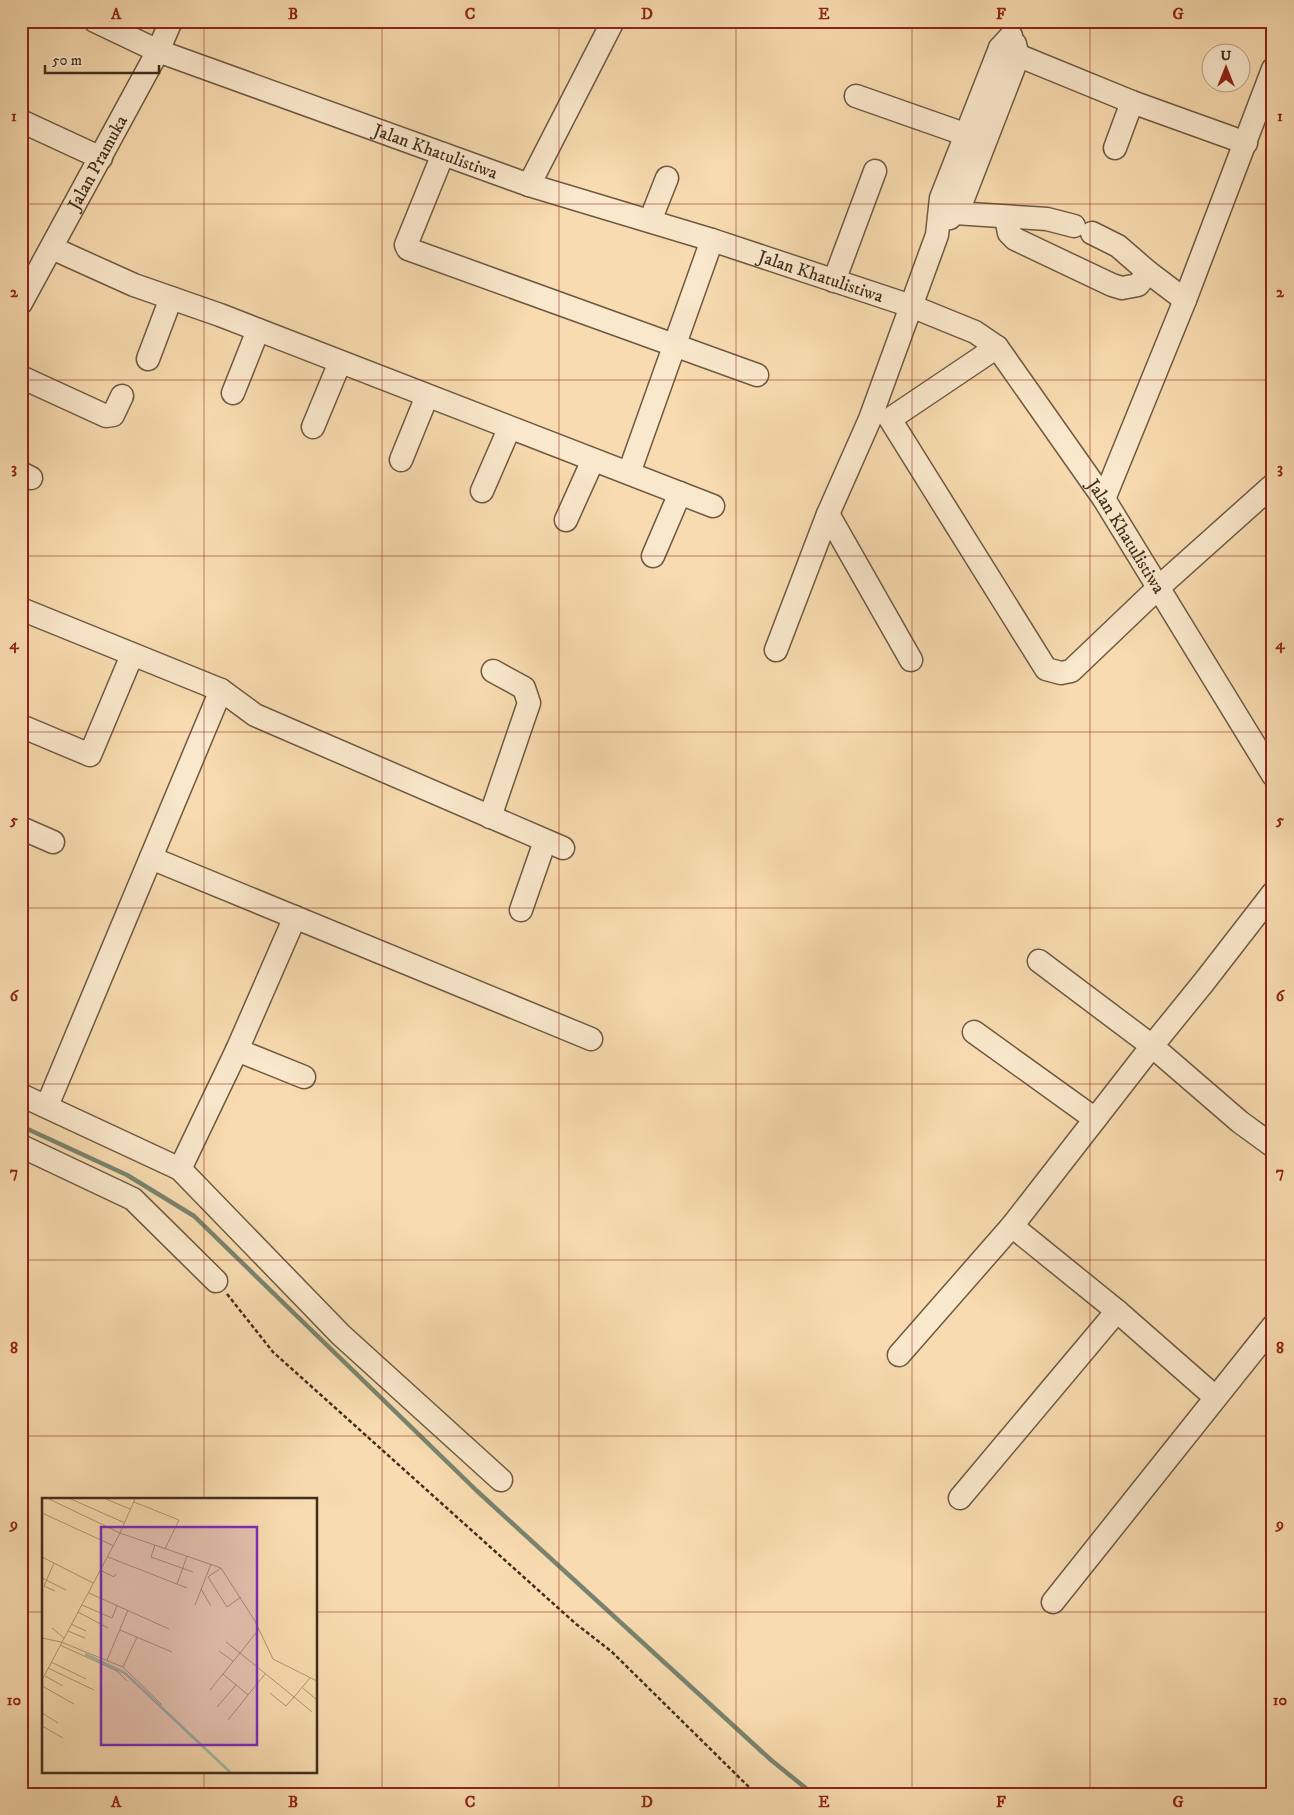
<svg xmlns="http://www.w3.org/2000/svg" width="1294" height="1815" font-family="'IM FELL DW Pica',serif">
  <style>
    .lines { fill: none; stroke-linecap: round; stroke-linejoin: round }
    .stream { stroke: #79846f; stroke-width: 4.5 }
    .minor-casing { stroke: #6e5a42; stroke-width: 25 }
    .path { stroke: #402f1d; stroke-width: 2.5; stroke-dasharray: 4 2.5; stroke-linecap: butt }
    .minor { stroke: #fae8cc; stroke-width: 22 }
    .grid { fill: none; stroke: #8f2418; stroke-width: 1; stroke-opacity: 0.55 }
    .labels { text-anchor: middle; stroke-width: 5; stroke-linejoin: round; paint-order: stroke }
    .street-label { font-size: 18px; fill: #402f1d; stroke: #fae8cc }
    .inset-river { fill: none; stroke: #9fbca6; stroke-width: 2.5 }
    .inset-road { fill: none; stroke: #ae9675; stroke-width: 1 }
    .view { fill: #7b2cbf; fill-opacity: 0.15; stroke: #7b2cbf; stroke-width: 2.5 }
    .inset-edge { fill: none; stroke: #402f1d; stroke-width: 2.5 }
    .neatline { fill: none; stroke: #8f2418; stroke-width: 2 }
    .grid-label { font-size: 16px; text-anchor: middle; font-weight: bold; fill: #8f2418 }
  </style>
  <rect width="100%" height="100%" fill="#f8dbb0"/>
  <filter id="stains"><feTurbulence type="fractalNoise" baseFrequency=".004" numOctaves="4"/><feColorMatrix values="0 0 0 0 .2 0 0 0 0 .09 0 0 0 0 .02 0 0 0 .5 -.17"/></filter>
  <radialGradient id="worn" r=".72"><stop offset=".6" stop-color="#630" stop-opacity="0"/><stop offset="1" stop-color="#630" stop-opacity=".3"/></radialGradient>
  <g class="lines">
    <polyline class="stream" points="21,1126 127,1175 194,1216 477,1491 771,1760 813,1794"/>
    <g class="minor-casing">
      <g id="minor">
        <path id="s1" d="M95 21 158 51 529 185 712 240 911 306 975 332 997 347 1104 499 1273 775"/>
        <polyline points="1000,48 1132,102 1246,143"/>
        <polyline points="856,96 967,135"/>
        <polyline points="21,121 101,158"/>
        <polyline points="1115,148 1132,102"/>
        <polyline points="443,154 406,245 408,249 757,375"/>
        <polyline points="529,185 613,21"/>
        <polyline points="942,207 955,213 1047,219 1074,226"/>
        <polyline points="1006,218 1009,233 1015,239 1112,285 1122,288 1138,285 1148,272"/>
        <polyline points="940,220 950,218 961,204 1018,57 1015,44"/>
        <polyline points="650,221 667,178"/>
        <polyline points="1092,233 1118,246 1148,272 1185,300"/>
        <polyline points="52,248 134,285 220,315 713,506"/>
        <polyline points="834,281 875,171"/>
        <path id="s2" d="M21 303 158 51 171 21"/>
        <polyline points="997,347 890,419 1046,669 1061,673 1071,671 1159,587 1273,485"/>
        <polyline points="148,359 171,298"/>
        <polyline points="21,377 106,416 113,415 122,396"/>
        <polyline points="233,393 258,330"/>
        <polyline points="313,427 340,362"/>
        <polyline points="401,460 427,396"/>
        <polyline points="21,473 31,478"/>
        <polyline points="629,473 712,240"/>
        <polyline points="482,491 509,429"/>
        <polyline points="1104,499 1185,300 1273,69"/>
        <polyline points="828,514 911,660"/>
        <polyline points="566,520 593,460"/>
        <polyline points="653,556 680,493"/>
        <polyline points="21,609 221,690 255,715 563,848"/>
        <polyline points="776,650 828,514 870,419 937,235 941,198 1000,48 1011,36"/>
        <polyline points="21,726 90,755 132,655"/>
        <polyline points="490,817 529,703 524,688 493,671"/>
        <polyline points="21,828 53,842"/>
        <polyline points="151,858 591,1039"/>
        <polyline points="1273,893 1204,982 1152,1046 1240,1122 1273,1146"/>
        <polyline points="521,910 545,841"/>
        <polyline points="974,1032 1095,1119"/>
        <polyline points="237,1050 304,1077"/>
        <polyline points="21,1095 180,1169 341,1335 501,1480"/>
        <polyline points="47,1106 221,690"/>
        <polyline points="21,1146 133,1199 216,1281"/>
        <polyline points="180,1169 237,1050 295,917"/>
        <polyline points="1012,1226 1117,1311 1215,1397"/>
        <polyline points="899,1355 1012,1226 1152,1046 1039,961"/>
        <polyline points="960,1498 1117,1311"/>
        <polyline points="1053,1602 1273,1326"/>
      </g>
    </g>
    <polyline class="path" points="227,1294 273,1352 576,1624 612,1652 756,1794"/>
    <use href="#minor" class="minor"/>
  </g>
  <path class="grid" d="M204 21V1499M382 21V1794M559 21V1794M736 21V1794M912 21V1794M1090 21V1794M21 204H1273M21 380H1273M21 556H1273M21 732H1273M21 908H1273M21 1084H1273M21 1260H1273M21 1436H1273M21 1612H44M316 1612H1273M204 1771V1794"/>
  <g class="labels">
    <g class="street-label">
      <text dy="6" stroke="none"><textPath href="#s1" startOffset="365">Jalan Khatulistiwa</textPath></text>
      <text dy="6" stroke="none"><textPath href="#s2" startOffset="160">Jalan Pramuka</textPath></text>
      <text dy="6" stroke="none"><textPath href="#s1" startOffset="770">Jalan Khatulistiwa</textPath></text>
      <text dy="6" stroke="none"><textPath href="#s1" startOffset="1190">Jalan Khatulistiwa</textPath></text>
    </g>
  </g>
  <g transform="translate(42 1498)">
    <rect width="275" height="275" fill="#f8dbb0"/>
    <path class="inset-river" d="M43 156 83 175 188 274"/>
    <path class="inset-road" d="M7 1 78 35 179 70 213 123 231 161 275 183M29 1 83 25M64 1 88 11M92 4 137 22 123 51M0 15 72 48M113 47 109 59 151 74M0 59 51 85M66 59 145 90M12 65 2 88 13 93M179 70 166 79 185 109 199 99M58 72 72 79 74 76M0 80 24 92M135 86 145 58M159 91 169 108M47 95 127 131M40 107 70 120 75 108M153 107 169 66M36 114 66 130M29 126 44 133M10 130 22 140M217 131 198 155 252 199 268 180M78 132 130 154M26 133 43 140M0 140 19 144 81 169 120 207M18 147 75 173 85 183M177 153 191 163M65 162 86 112M9 164 44 181M81 169 95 139M6 170 52 192M181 176 206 197M3 178 21 188M0 182 78 35 93 1M0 188 32 206M261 190 275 202M168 192 198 155 184 144M228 195 244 208 252 199 270 214M175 209 194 187M0 215 16 225M186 222 223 176M0 228 21 240"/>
    <path class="view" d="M59 29H215V247H59Z"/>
    <rect width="275" height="275" class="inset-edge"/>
  </g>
  <rect width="1294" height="1815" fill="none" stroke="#f8dbb0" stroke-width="55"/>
  <g transform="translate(1226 68)"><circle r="24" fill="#fae8cc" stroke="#b09e86"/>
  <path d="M0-4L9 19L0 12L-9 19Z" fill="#8f2418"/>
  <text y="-8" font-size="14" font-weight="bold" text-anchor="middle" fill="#402f1d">U</text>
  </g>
  <path d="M45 65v8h114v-8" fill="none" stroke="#402f1d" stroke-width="2.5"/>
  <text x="52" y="65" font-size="15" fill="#402f1d" stroke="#fae8cc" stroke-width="4" paint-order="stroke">50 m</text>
  <rect x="28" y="28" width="1238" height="1760" class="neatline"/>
  <g class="grid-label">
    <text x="116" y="19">A</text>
    <text x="293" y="19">B</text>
    <text x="470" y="19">C</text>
    <text x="647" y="19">D</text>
    <text x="824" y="19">E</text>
    <text x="1001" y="19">F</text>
    <text x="1178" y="19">G</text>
    <text x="14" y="121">1</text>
    <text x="1280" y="121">1</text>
    <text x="14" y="297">2</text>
    <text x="1280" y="297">2</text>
    <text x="14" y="473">3</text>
    <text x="1280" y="473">3</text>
    <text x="14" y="649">4</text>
    <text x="1280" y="649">4</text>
    <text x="14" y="825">5</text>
    <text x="1280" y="825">5</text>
    <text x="14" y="1001">6</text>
    <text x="1280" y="1001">6</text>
    <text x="14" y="1177">7</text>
    <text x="1280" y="1177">7</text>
    <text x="14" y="1353">8</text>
    <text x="1280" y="1353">8</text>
    <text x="14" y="1529">9</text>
    <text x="1280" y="1529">9</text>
    <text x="14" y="1705">10</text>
    <text x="1280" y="1705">10</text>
    <text x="116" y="1807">A</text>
    <text x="293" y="1807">B</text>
    <text x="470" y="1807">C</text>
    <text x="647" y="1807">D</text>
    <text x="824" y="1807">E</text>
    <text x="1001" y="1807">F</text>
    <text x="1178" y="1807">G</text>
  </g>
  <rect width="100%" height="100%" filter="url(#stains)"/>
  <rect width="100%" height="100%" fill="url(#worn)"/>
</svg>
